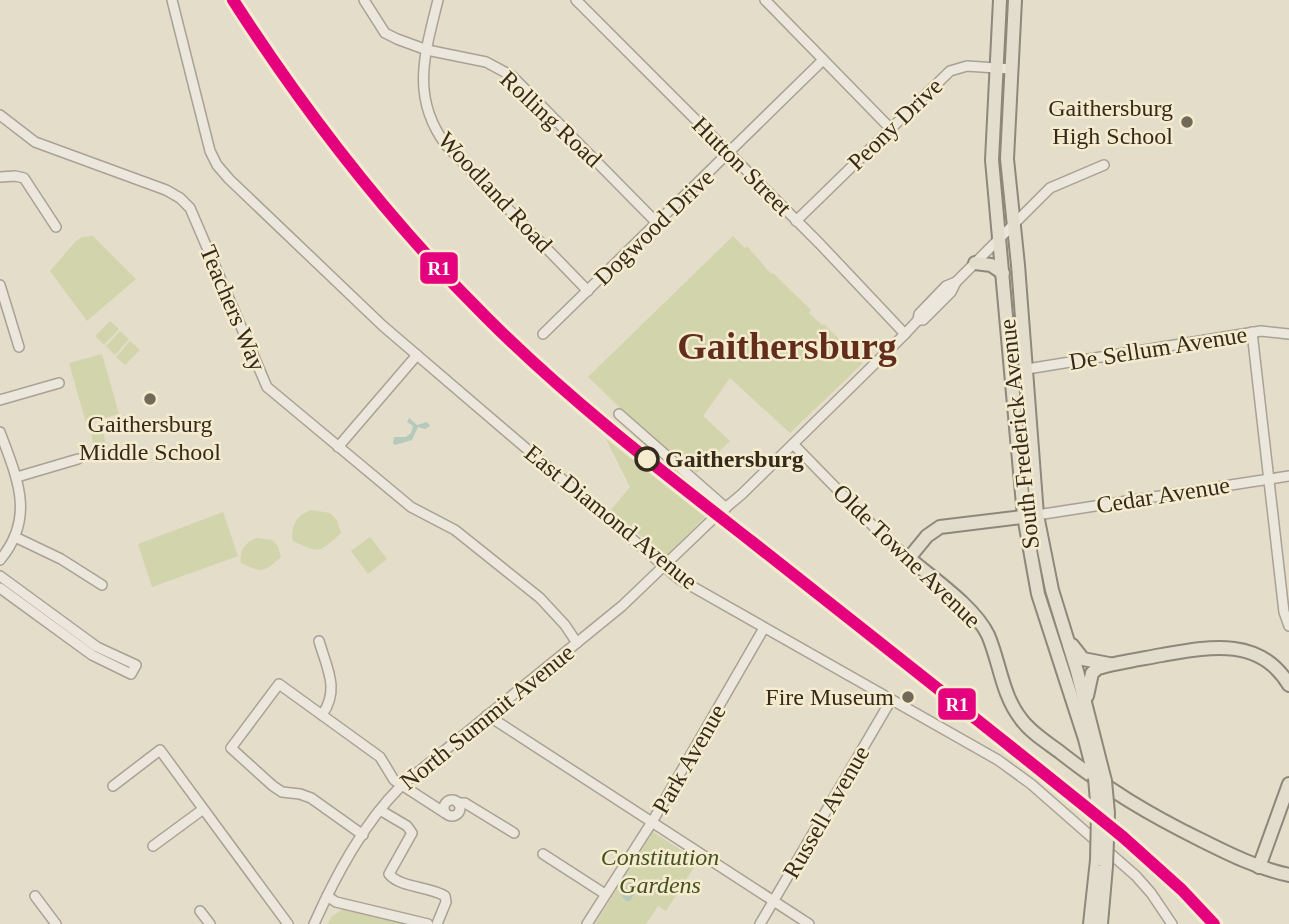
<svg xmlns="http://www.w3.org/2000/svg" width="1289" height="924" font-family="Georgia,serif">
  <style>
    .green { fill: #d2d4ac }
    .water { fill: #b6c9bd }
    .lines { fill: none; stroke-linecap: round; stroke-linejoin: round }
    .minor-casing { stroke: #a9a194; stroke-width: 12 }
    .major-casing { stroke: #8e877a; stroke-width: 16 }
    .minor { stroke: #ece7dc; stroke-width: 9 }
    .major { stroke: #e3ddcd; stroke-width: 12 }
    .major-bridge-casing { stroke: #8e877a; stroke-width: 16; stroke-linecap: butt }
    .major-bridge { stroke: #e3ddcd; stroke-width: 12 }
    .rail-1-casing { stroke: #f5eccf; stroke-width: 18 }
    .rail-1 { stroke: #e5007d; stroke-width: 12 }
    .poi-dot { fill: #736959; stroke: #f5eccf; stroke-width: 2.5 }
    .stop-dot { fill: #f5eccf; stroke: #362a1c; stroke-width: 3.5 }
    .labels { text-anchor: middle; stroke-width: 5; stroke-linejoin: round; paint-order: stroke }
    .poi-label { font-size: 24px; fill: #362a1c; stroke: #f5eccf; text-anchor: end }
    .street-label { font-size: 24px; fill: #362a1c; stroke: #f5eccf }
    .stop-label { font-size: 24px; font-weight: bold; fill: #362a1c; stroke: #f5eccf; text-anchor: start }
    .park-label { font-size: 24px; font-style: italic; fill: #455323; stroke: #f5eccf }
    .town-label { font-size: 38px; font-weight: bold; fill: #632d1c; stroke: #f5eccf }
    .line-badge { stroke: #f5eccf; stroke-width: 2.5 }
    .badge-label { font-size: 19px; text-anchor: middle; font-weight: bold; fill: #fff }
  </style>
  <rect width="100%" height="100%" fill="#e4ddca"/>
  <g class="green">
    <polygon points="93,236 136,279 87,321 50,271 75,242 82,237"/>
    <polygon points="733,236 745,248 747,246 771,274 773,273 811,310 809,313 822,325 824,324 863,363 790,433 730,378 703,416 730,441 697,473 641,428 588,377"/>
    <polygon points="110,321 119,329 104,345 95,336"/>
    <polygon points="120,331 129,339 115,355 106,346"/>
    <polygon points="130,341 140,350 125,365 116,357"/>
    <polygon points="102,354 119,414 86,423 69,363"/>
    <polygon points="103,431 108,454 96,457 91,433"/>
    <polygon points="606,439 705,517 665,557 611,510 630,487"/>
    <path d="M311 510 330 513 337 520 341 533C318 553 322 554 293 541 290 526 297 515 311 510Z"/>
    <polygon points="223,512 238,556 152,587 138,544"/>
    <polygon points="370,537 387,559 368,574 351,551"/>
    <path d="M257 538 272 540 278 546 281 557C263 573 263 573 241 563 239 551 245 542 257 538Z"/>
    <polygon points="653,832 698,861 666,911 658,906 646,924 595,924"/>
    <polygon points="343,909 403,924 328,924 331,917"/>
  </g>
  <g class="water">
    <polygon points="409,418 417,425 427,422 430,426 425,429 418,427 412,440 395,445 393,443 394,437 406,437 411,433 413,426 407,422"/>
    <polygon points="629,882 638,888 630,901 626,901 621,895"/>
  </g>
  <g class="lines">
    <g class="minor-casing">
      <g id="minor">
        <polyline points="172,0 210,151 217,165 229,179 383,326 679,579 998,760 1031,784 1136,876 1151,893 1172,924"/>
        <polyline points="364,0 385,33 397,39 427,50 486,62 512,76 657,223"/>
        <path d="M438 0C425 53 410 97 446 145L588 291"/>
        <polyline points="576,0 819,243 905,334"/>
        <polyline points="765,0 890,128"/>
        <polyline points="0,115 35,142 166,190 180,198 190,208 267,387 411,507 455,530 540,598 565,625 577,643"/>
        <polyline points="0,177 15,176 24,178 56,227"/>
        <polyline points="796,221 950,71 967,66 1011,69"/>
        <polyline points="0,285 19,347"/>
        <polyline points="918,320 923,320 951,292 956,282"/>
        <polyline points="1252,332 1284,612 1289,626"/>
        <polyline points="543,334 823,60"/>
        <polyline points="1027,369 1261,331 1289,334"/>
        <polyline points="0,400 59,383"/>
        <polyline points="619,414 726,508"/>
        <path d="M0 432C17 478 36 517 0 560"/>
        <polyline points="793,444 881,534 909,558"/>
        <polyline points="338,447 417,355"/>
        <polyline points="17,477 78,459"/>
        <polyline points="1037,515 1289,476"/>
        <polyline points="15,537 61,559 102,585"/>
        <polyline points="0,576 97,647 136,665 131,674 92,655 0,588"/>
        <path d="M319 641C327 669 340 689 322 715"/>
        <polyline points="487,715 809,924"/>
        <polyline points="113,786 160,750 288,924"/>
        <circle cx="452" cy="808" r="8"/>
        <polyline points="458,803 465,803 514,833"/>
        <path d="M380 810 407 826 412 833 389 874C400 888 429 886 445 896L446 902 437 924"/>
        <polyline points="363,835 311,798 300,794 282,792 273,786 231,748 279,684 380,757 394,780 445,813"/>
        <polyline points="153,846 202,810"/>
        <polyline points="543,854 605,894"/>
        <polyline points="35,896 56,924"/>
        <polyline points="327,896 336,902 428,924"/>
        <polyline points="200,911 210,924"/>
        <path d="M314 924C336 875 363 824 401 786L622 606 717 515 742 494 905 334 918 320 919 314 946 286 956 282 1050 188 1104 165"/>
        <polyline points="587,924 652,822 764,628"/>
        <polyline points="760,924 891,700"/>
      </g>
    </g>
    <g class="major-casing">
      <g id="major">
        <polyline points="1000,0 992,160 1024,516 1038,594 1085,739 1095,778"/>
        <polyline points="1015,0 1007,159 1018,265 1037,515 1052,590 1077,671 1105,781"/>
        <polyline points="975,263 991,265 1003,273"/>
        <path d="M1030 516 940 527 927 536 909 558C933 579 974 606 988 635 1000 663 1002 695 1021 719 1031 733 1048 743 1061 753 1107 789 1148 814 1201 840 1229 854 1257 868 1289 875"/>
        <polyline points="1072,645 1083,659 1109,664"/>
        <path d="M1087 696 1092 673 1098 668C1119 662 1141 659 1162 655 1208 647 1260 636 1289 685"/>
        <polyline points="1259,867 1289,784"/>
        <polyline points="1090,924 1097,860"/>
        <polyline points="1101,924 1106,866"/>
      </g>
    </g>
    <use href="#minor" class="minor"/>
    <use href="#major" class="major"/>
    <g class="major-bridge-casing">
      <g id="major-bridge">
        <polyline points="1095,778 1098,813 1097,860"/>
        <polyline points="1105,781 1108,813 1106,866"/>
      </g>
    </g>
    <use href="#major-bridge" class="major-bridge"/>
    <g class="rail-1-casing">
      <path id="rail-1" d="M233 0C307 115 390 222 487 318 569 400 660 470 751 541 875 639 1000 737 1123 837L1182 890 1214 924"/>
    </g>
    <use href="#rail-1" class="rail-1"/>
  </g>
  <g class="poi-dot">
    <circle cx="1187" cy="122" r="7"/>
    <circle cx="150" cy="399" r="7"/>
    <circle cx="908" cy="697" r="7"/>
  </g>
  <circle class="stop-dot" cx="647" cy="459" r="11"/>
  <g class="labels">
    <g class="poi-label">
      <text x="1173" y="116">Gaithersburg<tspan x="1173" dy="28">High School</tspan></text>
      <text x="150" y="432" text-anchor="middle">Gaithersburg<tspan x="150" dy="28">Middle School</tspan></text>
      <text x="894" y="705">Fire Museum</text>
    </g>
    <g class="street-label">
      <text transform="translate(551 119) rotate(43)" y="8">Rolling Road</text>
      <text transform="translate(895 124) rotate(-44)" y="8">Peony Drive</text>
      <text transform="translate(742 166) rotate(45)" y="8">Hutton Street</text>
      <text transform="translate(495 192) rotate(47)" y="8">Woodland Road</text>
      <text transform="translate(654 227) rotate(-44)" y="8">Dogwood Drive</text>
      <text transform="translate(233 308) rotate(67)" y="8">Teachers Way</text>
      <text transform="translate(1158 348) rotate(-9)" y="8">De Sellum Avenue</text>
      <text transform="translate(1019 434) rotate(-96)" y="8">South Frederick Avenue</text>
      <text transform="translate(1163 495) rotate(-9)" y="8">Cedar Avenue</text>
      <text transform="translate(611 517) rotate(39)" y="8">East Diamond Avenue</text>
      <text transform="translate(907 556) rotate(44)" y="8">Olde Towne Avenue</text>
      <text transform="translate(487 717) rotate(-39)" y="8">North Summit Avenue</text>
      <text transform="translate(689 759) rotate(-60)" y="8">Park Avenue</text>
      <text transform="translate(826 812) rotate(-60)" y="8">Russell Avenue</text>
    </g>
    <g class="stop-label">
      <text x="665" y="467">Gaithersburg</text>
    </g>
    <g class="park-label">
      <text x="660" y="865">Constitution<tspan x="660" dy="28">Gardens</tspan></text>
    </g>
    <g class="town-label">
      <text x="787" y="359">Gaithersburg</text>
    </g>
  </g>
  <g class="line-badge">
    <rect x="419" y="251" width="40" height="34" rx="7" fill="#e5007d"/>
    <rect x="937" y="687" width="40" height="34" rx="7" fill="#e5007d"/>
  </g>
  <g class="badge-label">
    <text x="439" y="275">R1</text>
    <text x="957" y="711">R1</text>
  </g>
</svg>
